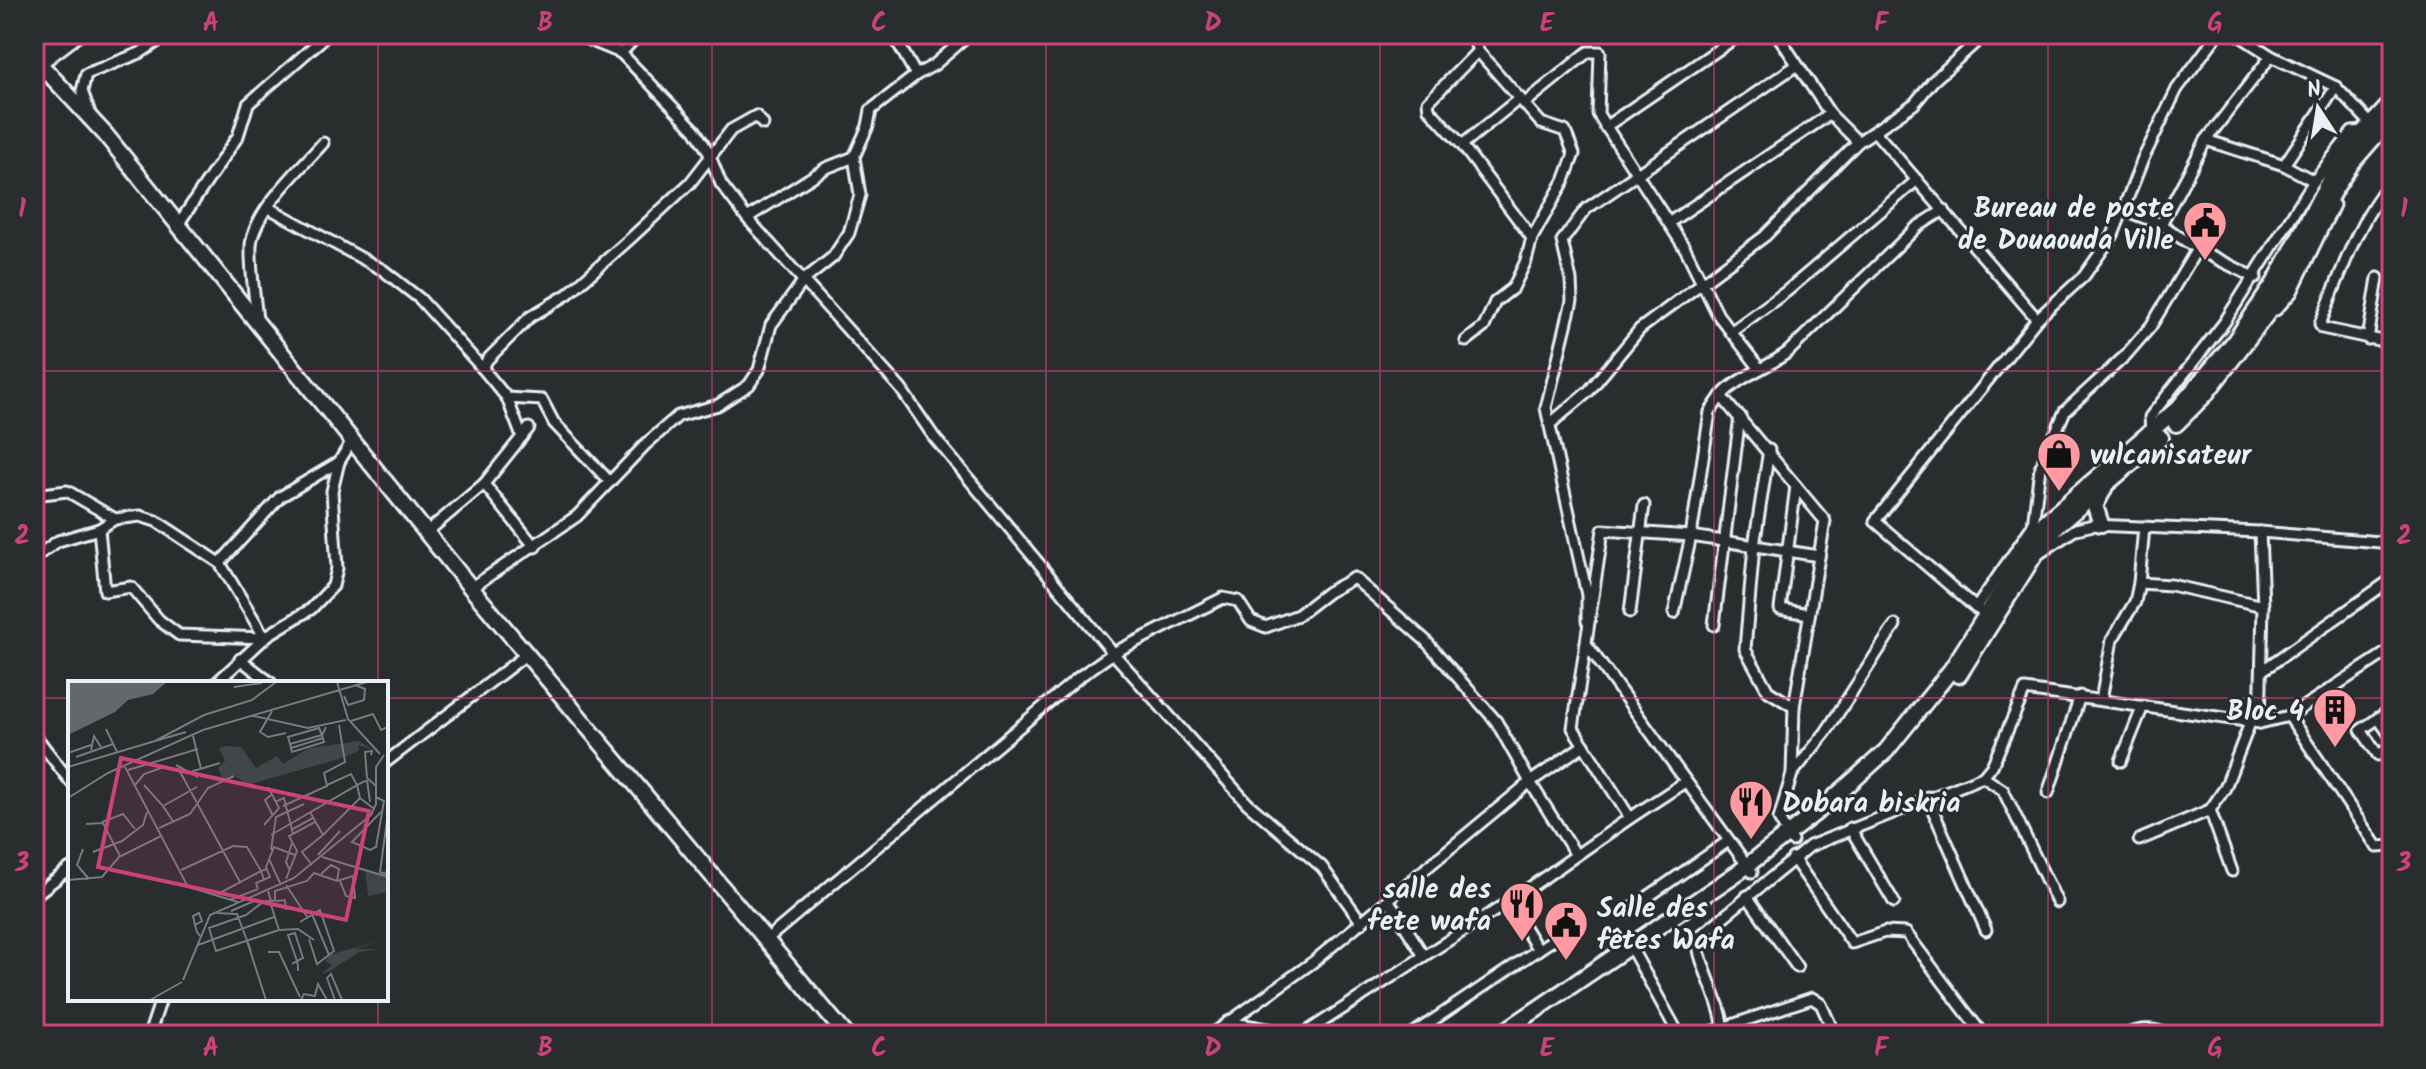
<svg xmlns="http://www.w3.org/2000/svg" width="2426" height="1069" font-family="Kalam,sans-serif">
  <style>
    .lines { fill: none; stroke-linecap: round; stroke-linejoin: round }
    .minor-casing { stroke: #e8f1f8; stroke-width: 15 }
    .secondary-casing { stroke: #e8f1f8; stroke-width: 20 }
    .primary-casing { stroke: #e8f1f8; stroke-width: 20 }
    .motorway-casing { stroke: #e8f1f8; stroke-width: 24 }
    .minor { stroke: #2a2d2e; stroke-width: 9 }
    .secondary { stroke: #2a2d2e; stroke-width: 14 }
    .primary { stroke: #2a2d2e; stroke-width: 14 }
    .motorway { stroke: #2a2d2e; stroke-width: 18 }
    .grid { fill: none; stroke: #ca437a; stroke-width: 2; stroke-opacity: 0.55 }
    .labels { text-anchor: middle; stroke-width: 6; stroke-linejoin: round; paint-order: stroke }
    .poi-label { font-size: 28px; font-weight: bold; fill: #e8f1f8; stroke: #2a2d2e; text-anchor: end }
    .inset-road { fill: none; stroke: #767b7f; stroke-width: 2 }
    .view { fill: #ca437a; fill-opacity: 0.15; stroke: #ca437a; stroke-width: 4 }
    .inset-edge { fill: none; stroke: #e8f1f8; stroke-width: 4 }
    .neatline { fill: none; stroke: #ca437a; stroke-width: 3 }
    .grid-label { font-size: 26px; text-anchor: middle; font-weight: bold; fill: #ca437a }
  </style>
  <rect width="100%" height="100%" fill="#2a2d2e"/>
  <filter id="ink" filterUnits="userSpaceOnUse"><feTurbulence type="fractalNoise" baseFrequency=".0125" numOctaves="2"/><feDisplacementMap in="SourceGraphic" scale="16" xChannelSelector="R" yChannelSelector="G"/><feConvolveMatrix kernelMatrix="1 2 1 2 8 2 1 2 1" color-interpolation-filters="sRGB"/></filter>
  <g filter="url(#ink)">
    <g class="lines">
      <g class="minor-casing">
        <g id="minor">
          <polyline points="575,34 621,53 695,130 708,151 721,184 747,218 901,389 934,437 1113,653 1247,803 1322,867 1362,923"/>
          <polyline points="893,34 916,75"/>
          <polyline points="1777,34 1830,114 1858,142"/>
          <polyline points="2237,34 2271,56 2336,87 2371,124"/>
          <polyline points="1478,51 1428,102 1429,109 1462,145 1532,238"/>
          <polyline points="621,53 639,34"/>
          <polyline points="1525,103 1588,52 1600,52 1598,114 1686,250 1718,315 1760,369"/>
          <polyline points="91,116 82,91 86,74 140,53 169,34"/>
          <polyline points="1605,127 1741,34"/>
          <polyline points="1876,133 2037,319 1875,521 1976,608 1991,617"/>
          <polyline points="2206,140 2284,165 2314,181"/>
          <polyline points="1462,145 1520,98"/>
          <polyline points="2284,165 2336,87"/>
          <path d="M2392 180C2357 221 2341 274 2320 324L2322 328 2392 343"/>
          <polyline points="269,208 383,270 420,299 483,369"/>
          <polyline points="2124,210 2161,224 2197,249 2256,278"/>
          <polyline points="747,218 826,168 854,157"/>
          <polyline points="1670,222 1830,114"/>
          <polyline points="2161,224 2206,140 2271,56"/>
          <polyline points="177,226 238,136 248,104 328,34"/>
          <polyline points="2276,310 2292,292 2334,205"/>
          <polyline points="2037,319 2084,276 2113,235 2143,159 2177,89 2218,34"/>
          <path d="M257 321C255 297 250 270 251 245 254 211 301 168 323 143"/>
          <polyline points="1731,332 1787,291 1917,180"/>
          <polyline points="2368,339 2378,278"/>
          <polyline points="1466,341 1484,327 1495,302 1513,288 1526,261 1532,238 1564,181 1574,154 1565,131 1541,123 1478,51 1472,34"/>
          <polyline points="507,398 522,437"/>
          <polyline points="1550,424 1589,391 1640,329 1765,236 1858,142 1914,104 1933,81 1985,34"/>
          <polyline points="2151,433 2150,417 2224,323 2314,181 2352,132 2366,131"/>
          <polyline points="1769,450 1754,546 1745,649 1768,691 1794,707"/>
          <polyline points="610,482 554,423 542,400 507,398 483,369 487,360 530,317 568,294 632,237 690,183 731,130 756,116 763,124"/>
          <polyline points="484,484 535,547"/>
          <polyline points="1796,486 1780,609 1809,614"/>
          <polyline points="34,495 67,491 115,519"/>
          <polyline points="99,529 105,591 131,587 159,620 179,635 265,638"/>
          <polyline points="427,532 484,484 529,428"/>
          <polyline points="2260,532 2263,606"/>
          <polyline points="2037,555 2076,529 2093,525 2260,532 2392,543"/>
          <polyline points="34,558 58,541 99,529 115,519 140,516 156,521 220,563 265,638"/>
          <polyline points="220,563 280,497 339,462"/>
          <polyline points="2139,583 2144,527"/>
          <polyline points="471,588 577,516 646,444 678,416 718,405 749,385 759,370 771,325 804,280 833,257 849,233 860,195 854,157 868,126 871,110 916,75 934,65 970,34"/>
          <polyline points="1976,608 2033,525 2040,468 2065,411 2125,356 2151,326 2197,249"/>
          <polyline points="1630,612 1644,505"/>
          <polyline points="1674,613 1691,536 1710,412 1721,396"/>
          <polyline points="1587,621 1587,595 1546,408 1572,301 1571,280 1562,241 1586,209 1797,65"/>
          <polyline points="1714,625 1740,416"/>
          <polyline points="1587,645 1752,872"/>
          <polyline points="240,659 271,683"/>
          <polyline points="2263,670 2392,579"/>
          <polyline points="216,683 268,635 311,609 333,586 337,568 332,491 339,462 353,439"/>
          <polyline points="2101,700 2112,640 2135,602 2139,583 2171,585 2263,606 2260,723"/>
          <polyline points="2289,716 2377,847 2392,846"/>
          <polyline points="2378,718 2392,738"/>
          <polyline points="2392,722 2386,713 2361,730 2378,755 2392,746"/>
          <polyline points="34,734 70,781"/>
          <polyline points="2121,761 2143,706"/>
          <polyline points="386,762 527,654"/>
          <polyline points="1792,774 1826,732 1895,625"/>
          <polyline points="1983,777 2003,790 2057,902"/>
          <polyline points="2048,793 2080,696"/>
          <polyline points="1927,797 1986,930"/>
          <polyline points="2210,810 2225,788 2250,723"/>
          <polyline points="1630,818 1685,782"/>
          <polyline points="1850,828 1894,902"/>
          <polyline points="2139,840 2210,810 2232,871"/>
          <path d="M1792 841 1779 819 1792 774 1794 707 1825 521 1721 396C1741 375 1766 369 1788 352L1917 227 1944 210"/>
          <polyline points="1793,858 1852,943 1885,932 1906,933 1983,1035"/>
          <polyline points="34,896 70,868"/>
          <polyline points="1747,896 1797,967"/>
          <polyline points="1626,912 1727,842"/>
          <polyline points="767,939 1079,677 1113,653 1223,598 1238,601 1251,621 1266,627 1298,615 1328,592 1354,578 1425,640 1496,721 1530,782 1584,745"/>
          <polyline points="1629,944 1679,1035"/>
          <polyline points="1538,950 1509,902 1630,818 1573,728 1603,530 1691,536 1819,556"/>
          <polyline points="1424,956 1509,902"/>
          <polyline points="1228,1022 1301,1035"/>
          <path d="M1723 1026C1723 1004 1690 948 1700 936L1810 846 1983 777 1992 766 2025 690 2260 723 2289 716 2392 649"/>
          <polyline points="149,1035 161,999"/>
          <polyline points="1211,1035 1313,962 1530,782 1576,855"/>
          <polyline points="1302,1035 1424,956 1389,901"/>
          <polyline points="1411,1035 1557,937"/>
          <polyline points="1702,1035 1812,998 1821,1004 1835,1035"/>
          <path d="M2124 1035C2138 1030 2154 1026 2167 1035"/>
        </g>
      </g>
      <g class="secondary-casing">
        <polyline id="secondary" points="38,62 105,134 471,588 846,1035"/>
      </g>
      <g class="primary-casing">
        <g id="primary">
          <polyline points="2176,424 2205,395 2273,306 2333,192 2352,163 2392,117"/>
          <polyline points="2101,524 2095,506 2104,489"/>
          <polyline points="1959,675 2034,556 2058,525 2161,438"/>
          <polyline points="1499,1035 1740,871 1827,804 1886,751 1951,670 2045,522 2178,408 2234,342 2275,282 2333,173 2355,142 2392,102"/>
        </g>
      </g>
      <g class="motorway-casing">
        <g id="motorway">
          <polyline points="34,46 49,34"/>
          <polyline points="34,64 74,34"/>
        </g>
      </g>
      <use href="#minor" class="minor"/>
      <use href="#secondary" class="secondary"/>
      <use href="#primary" class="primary"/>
      <use href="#motorway" class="motorway"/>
    </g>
  </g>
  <path class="grid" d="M378 34V683M712 34V1035M1046 34V1035M1380 34V1035M1714 34V1035M2048 34V1035M34 371H2392M34 698H70M386 698H2392M378 999V1035"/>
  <defs>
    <g id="civic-pin" transform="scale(2.3)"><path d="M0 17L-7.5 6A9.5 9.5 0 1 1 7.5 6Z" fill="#ff9aa2" stroke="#2a2d2e"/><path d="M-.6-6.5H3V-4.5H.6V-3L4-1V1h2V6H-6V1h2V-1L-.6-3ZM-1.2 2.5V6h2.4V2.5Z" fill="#111"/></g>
    <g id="shop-pin" transform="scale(2.3)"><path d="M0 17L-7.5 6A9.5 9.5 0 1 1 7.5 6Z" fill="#ff9aa2" stroke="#2a2d2e"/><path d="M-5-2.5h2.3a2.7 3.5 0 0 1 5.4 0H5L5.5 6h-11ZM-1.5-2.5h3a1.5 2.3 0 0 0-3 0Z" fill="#111"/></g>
    <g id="building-pin" transform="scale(2.3)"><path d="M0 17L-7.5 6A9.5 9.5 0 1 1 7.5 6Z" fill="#ff9aa2" stroke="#2a2d2e"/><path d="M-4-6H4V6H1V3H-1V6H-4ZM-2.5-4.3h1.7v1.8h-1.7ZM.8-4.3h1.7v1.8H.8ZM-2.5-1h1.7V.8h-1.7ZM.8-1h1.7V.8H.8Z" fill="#111"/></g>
    <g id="restaurant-pin" transform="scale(2.3)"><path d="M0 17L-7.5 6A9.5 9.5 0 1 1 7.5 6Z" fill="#ff9aa2" stroke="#2a2d2e"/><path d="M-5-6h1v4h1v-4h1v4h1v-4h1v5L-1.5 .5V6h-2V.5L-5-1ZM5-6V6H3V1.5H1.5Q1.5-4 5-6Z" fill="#111"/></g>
  </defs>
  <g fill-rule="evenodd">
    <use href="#civic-pin" x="2205" y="223"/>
    <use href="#shop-pin" x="2059" y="454"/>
    <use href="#building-pin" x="2335" y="710"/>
    <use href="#restaurant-pin" x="1751" y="802"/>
    <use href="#restaurant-pin" x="1522" y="904"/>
    <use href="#civic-pin" x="1566" y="923"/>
  </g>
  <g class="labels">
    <g class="poi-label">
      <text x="2174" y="217">Bureau de poste<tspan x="2174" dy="32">de Douaouda Ville</tspan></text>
      <text x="2090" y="464" text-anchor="start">vulcanisateur</text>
      <text x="2304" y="720">Bloc 4</text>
      <text x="1782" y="812" text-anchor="start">Dobara biskria</text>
      <text x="1491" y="898">salle des<tspan x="1491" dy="32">fete wafa</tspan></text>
      <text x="1597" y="917" text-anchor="start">Salle des<tspan x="1597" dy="32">fêtes Wafa</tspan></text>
    </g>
  </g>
  <g transform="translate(68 681)">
    <rect width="320" height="320" fill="#2a2d2e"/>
    <path d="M291 60 305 69 290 64 291 70 271 78 179 104 166 94 155 99 150 87 157 80 151 67 158 65 173 66 188 87 209 75 215 83 241 67ZM297 189 320 197V211L300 215ZM311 260 288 268H310L291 271 262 290 253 293 264 284 257 280 261 274Z" fill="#424648"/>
    <path d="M0 1H99L85 13 60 19 47 31 0 54Z" fill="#63686b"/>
    <path class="inset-road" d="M269 1 280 38 312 73M166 6 194 2M276 15 280 24 296 19 297 8 287 4M204 30 192 51 200 56 218 52M186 35 240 47 278 39M283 40 305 33 313 49 320 46M38 48 49 71M254 54 256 61 224 71 222 63ZM125 55 133 88M87 60 118 51M222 63 220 56 251 47 254 54 258 46M223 67 255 57M23 69 26 55 33 66M0 72 23 64M303 74 304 70 297 71 299 97 308 105M8 76 45 63M56 84 120 206 170 221M108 84 128 95 125 90 152 82M0 86 87 60 136 34 184 19 208 1M110 87 172 201M60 89 130 68M67 104 76 93 96 86M76 104 95 125M203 114 197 119 205 135M308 116 316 120 308 166 302 169 284 161 313 131M0 117 40 92 135 49 299 1M292 117 289 104 299 99 302 121M207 121 216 117 225 153M215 125 259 105 256 92 277 81 271 44M242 131 255 154 234 171 244 184M320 132 312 191 318 193 320 183M105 140 95 125 129 106M34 141 55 133 67 148M18 143 35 142 52 175M196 144 211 127 200 106M91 147 122 133 140 107 166 95M223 149 245 137M203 154 289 104 283 93 259 104M255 154 292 117 305 127M15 168 9 184 21 198M203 169 208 136 236 123M25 171 54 160 75 144 79 131M250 174 272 150M254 176 320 196M201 178 213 204M221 188 218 181 224 162M113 189 165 165 179 166 193 190 199 188M253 193 263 184 271 188 269 200M218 198 229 170 221 155 247 141M0 199 34 196 51 176 93 155M218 204 240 237M190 208 188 202 202 196 198 186 206 166 227 174M200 210 203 220V224L211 249 148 270 141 247 178 234 195 221 198 220H204L207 219 209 220 217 219 218 229M150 213 193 190 196 199M162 219 190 208M207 219V210L239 200 246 192 269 200 285 195 287 217 278 215 272 200M163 230 186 220M149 232 169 233 183 270M244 233 261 274M232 241 252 229 266 270 249 283 241 258M127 244 134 240 131 232 125 235 127 244 129 251 132 255M211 249 230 248 246 259M179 260 198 319M130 264 206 236M200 271H211L232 316M224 283 229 280 235 277 227 252 220 254 229 280 230 285V290M115 299 142 234 226 197 303 134 308 123V86L316 74M82 319 114 301M233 319 236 313 247 315 250 303 259 319M267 319 259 297 263 293 274 319"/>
    <path class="view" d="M53 77 301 130 278 239 30 186Z"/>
    <rect width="320" height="320" class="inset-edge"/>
  </g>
  <rect width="2426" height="1069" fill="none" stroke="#2a2d2e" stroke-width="88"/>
  <g transform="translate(2318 108) rotate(348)" stroke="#2a2d2e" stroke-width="6" paint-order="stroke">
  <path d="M0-6L14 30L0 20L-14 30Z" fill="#e8f1f8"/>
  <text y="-12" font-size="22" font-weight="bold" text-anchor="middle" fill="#e8f1f8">N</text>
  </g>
  <rect x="44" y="44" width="2338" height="981" class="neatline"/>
  <g class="grid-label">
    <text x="211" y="31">A</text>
    <text x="545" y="31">B</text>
    <text x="879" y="31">C</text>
    <text x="1213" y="31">D</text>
    <text x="1547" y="31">E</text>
    <text x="1881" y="31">F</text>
    <text x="2215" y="31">G</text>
    <text x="22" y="217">1</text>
    <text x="2404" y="217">1</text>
    <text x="22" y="544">2</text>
    <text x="2404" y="544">2</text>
    <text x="22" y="871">3</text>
    <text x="2404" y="871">3</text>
    <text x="211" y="1056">A</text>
    <text x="545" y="1056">B</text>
    <text x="879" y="1056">C</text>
    <text x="1213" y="1056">D</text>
    <text x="1547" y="1056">E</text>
    <text x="1881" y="1056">F</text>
    <text x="2215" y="1056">G</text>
  </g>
</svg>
